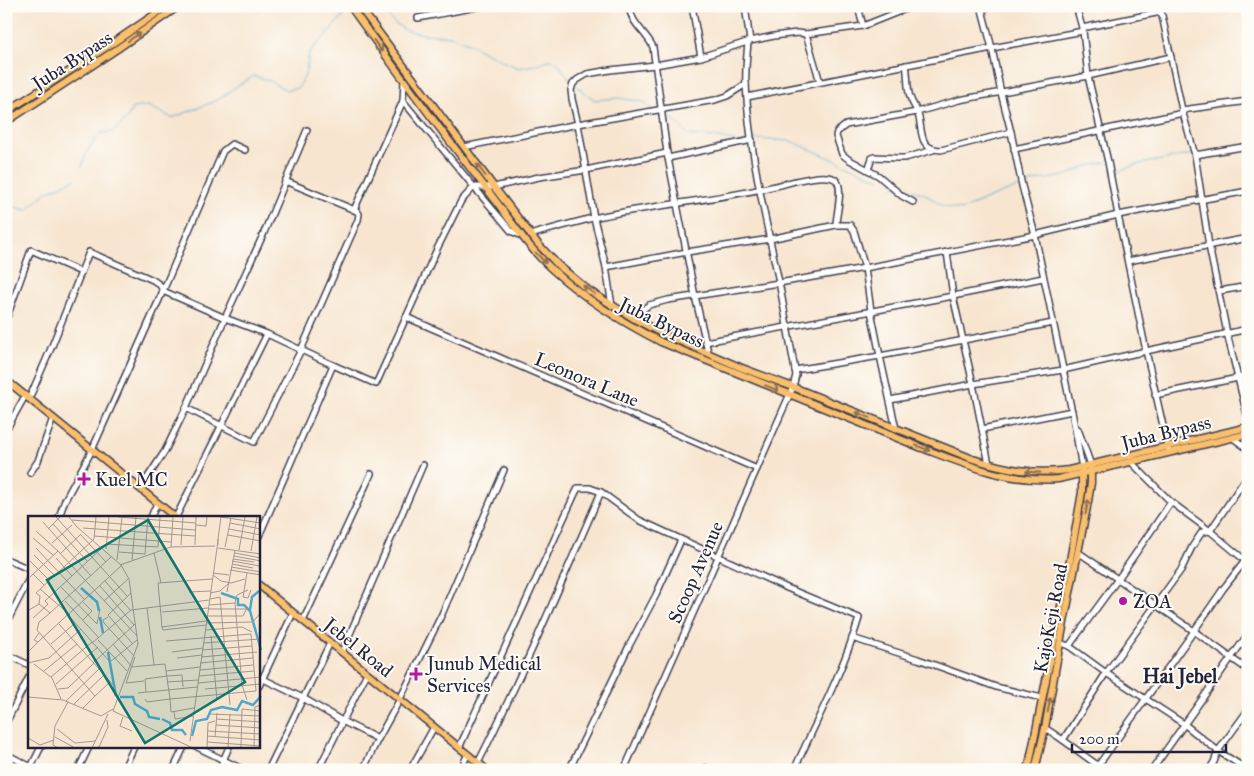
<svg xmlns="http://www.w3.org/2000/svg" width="1254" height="776" font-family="'IM FELL Great Primer',serif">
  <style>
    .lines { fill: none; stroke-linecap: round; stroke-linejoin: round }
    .stream { stroke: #4ea8cc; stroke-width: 1 }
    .minor-casing { stroke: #423f51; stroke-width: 8 }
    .major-casing { stroke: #423f51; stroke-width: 9 }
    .minor { stroke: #fff; stroke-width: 5 }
    .major { stroke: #f9bf6d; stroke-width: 6 }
    .oneway { stroke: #8e7054 }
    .poi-dot { fill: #b5179e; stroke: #fdfcf7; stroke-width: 2 }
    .labels { text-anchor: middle; stroke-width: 4; stroke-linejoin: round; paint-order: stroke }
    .street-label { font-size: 19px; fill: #22223b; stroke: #fdfcf7 }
    .poi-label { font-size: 19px; fill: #22223b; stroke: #fdfcf7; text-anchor: start }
    .neighbourhood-label { font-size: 20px; font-weight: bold; fill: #22223b; stroke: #fdfcf7 }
    .inset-river { fill: none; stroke: #4ea8cc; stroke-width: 2.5 }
    .inset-road { fill: none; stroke: #a29794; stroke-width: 1 }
    .view { fill: #0f766e; fill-opacity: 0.15; stroke: #0f766e; stroke-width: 2.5 }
    .inset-edge { fill: none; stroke: #22223b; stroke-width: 2.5 }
  </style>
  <rect width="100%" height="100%" fill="#fdfcf7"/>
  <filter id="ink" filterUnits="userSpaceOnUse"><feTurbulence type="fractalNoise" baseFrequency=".02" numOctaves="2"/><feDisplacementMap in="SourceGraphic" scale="10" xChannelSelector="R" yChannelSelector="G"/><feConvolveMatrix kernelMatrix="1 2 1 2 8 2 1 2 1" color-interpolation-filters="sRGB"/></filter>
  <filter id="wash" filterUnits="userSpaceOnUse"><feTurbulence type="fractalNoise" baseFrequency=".0096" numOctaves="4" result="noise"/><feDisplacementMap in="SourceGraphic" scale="20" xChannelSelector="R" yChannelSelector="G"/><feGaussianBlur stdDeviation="1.12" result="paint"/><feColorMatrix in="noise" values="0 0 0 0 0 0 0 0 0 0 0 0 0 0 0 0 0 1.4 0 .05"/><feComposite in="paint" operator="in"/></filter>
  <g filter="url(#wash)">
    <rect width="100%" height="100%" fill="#f7e5cf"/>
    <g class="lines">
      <g class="stream">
        <polyline points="381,6 393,22 405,30 423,34 452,36 470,44 504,62 519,68 534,65 549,60 556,61 571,81"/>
        <polyline points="576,86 595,100 619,98 643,102 652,109"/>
        <polyline points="665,114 675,121 689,135 714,137 735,141"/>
        <polyline points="754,139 791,141 879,179"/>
        <path d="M82 167C85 153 91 143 101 133L113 132 127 119 132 108 148 106 172 118 218 100 237 86 254 76 268 80 286 90 298 88 305 76 309 53 346 13"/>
        <polyline points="1112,167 1117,172 1135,165 1193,154"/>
        <polyline points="1025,185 1039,180 1065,176 1088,166 1107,162"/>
        <polyline points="894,186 923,193 941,205 951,208 962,210 989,198 1021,186"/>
        <polyline points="6,205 27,210 47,192 75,179"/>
      </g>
    </g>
  </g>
  <g filter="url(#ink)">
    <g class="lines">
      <g class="minor-casing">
        <g id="minor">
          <path d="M629 6C631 24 646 32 653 47L667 153 695 296 708 352"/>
          <polyline points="692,6 701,57"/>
          <polyline points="745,6 750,41"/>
          <polyline points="858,6 863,26"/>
          <polyline points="942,6 949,6"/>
          <polyline points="981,6 992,48 1001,93 1011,132 1022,186 1035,235 1073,417 1082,468"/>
          <polyline points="1076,6 1083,31 1088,76 1108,162 1118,215 1146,351 1169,452"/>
          <polyline points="1160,6 1182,110 1195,155 1209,246 1227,333 1248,419"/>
          <polyline points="1247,6 1248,9"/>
          <polyline points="982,9 993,6"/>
          <polyline points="418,18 482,6"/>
          <polyline points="1082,28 1161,12"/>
          <polyline points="806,34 820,82"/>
          <path d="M906 65C908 74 907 84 909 93 910 100 914 105 917 111 924 128 916 149 941 150L1011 132"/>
          <polyline points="747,97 992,48 1083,31"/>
          <polyline points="403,101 474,187 511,231 520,235"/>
          <polyline points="1182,110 1248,101"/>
          <polyline points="464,147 578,124 715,100 727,96 746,84"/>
          <polyline points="1014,149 1183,113"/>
          <polyline points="1195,155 1248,146"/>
          <polyline points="668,158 752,140"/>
          <polyline points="868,170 872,158 874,157 897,158 905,158 933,150"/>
          <polyline points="913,202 902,196 879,176 848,159 842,154 836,136 837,132 846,125 917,112 959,100 1088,76 1171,57"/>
          <polyline points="354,210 403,101 404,81"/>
          <path d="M530 235C551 229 572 223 593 218 656 204 721 200 784 184 794 181 828 172 836 180 844 188 836 215 836 225"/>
          <polyline points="947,252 953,296 973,384 989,464"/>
          <polyline points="1128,261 1248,238"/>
          <polyline points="606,267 687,252 770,239 836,225 850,225 854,231 865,268 871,311 880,356 896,429"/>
          <polyline points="163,291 223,151 232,144 245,150"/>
          <polyline points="1220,291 1248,286"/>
          <polyline points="612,306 606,267 594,218 578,124 572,99 571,90 573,84 577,80 587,74 610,70 655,65 701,57 750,41 774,36 797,33 806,34 863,26 913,6"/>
          <polyline points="406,317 757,469"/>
          <polyline points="633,318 642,310 649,305 668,300 779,283 865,268 1035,235 1118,215 1248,191"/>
          <polyline points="6,320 31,250 81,272"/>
          <polyline points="705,342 953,296 1043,278"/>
          <polyline points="795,370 880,356 1053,323"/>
          <polyline points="1155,395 1248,376"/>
          <polyline points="29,399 52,346 89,252 153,280 160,285 163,291"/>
          <polyline points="890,400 973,384 1063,370 1146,351 1248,329"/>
          <polyline points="186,408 254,442 301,350 358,220 359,214 357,211 285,181"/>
          <polyline points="982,429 1072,411"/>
          <polyline points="1078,429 1091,465"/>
          <polyline points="6,430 25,396"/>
          <polyline points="1233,438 1248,449"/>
          <polyline points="1131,462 1171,502 1210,531 1247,562"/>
          <polyline points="30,473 38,461 53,418"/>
          <polyline points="140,489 165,451 186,408 225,318 263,235 307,130"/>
          <polyline points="59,517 65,500 92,450 163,291 225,318 267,334 333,365 376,384 437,249 461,201 474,187 494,187 539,177 586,170 667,153"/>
          <polyline points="151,517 157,503"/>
          <polyline points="176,517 267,334"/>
          <polyline points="259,536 333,365"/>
          <polyline points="1078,552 1194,631 1248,670"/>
          <polyline points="6,559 29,569"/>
          <polyline points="303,621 371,474"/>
          <polyline points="6,624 29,579"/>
          <polyline points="852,638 918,659 996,687 1042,698"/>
          <polyline points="1060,643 1069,646 1118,579 1171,502"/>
          <polyline points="1069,646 1106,673 1184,724 1218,751 1248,770"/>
          <polyline points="342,652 423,465"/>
          <polyline points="6,654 29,665"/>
          <polyline points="259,677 303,698 342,721 378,739"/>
          <polyline points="259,686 293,613"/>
          <polyline points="6,723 29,677"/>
          <polyline points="1045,728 1063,740 1104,770"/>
          <polyline points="1063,740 1106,673 1181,570 1192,547 1202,532 1210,531 1248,475"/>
          <polyline points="197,747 244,770"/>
          <path d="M459 748 574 496 578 488H590L601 492 639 520 787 588 859 618C843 671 817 720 794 770"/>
          <polyline points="6,754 37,770"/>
          <path d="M478 763C523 674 561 583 601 492"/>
          <polyline points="30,769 41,747"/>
          <polyline points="78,770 89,747"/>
          <polyline points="123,770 134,747"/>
          <polyline points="173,770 184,747"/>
          <polyline points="219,770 229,747"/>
          <polyline points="268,770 330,643"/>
          <polyline points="318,770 367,673"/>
          <polyline points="363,770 378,739 400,699 442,614 504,470"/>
          <polyline points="410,770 434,727"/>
          <polyline points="460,770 468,754"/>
          <polyline points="569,770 629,646 656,595 681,540"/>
          <path d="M624 770 793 387 796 375C790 344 785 313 779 282 765 216 749 151 746 84 745 70 747 56 748 42"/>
          <polyline points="705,770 706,768"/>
          <polyline points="1095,770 1194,631 1223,589 1248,557"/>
          <polyline points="1152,770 1248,634"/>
          <polyline points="1209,770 1214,762 1218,751 1248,710"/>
        </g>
      </g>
      <g class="major-casing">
        <g id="major">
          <path d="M350 6C395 69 441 131 489 192 510 219 528 248 554 271 586 300 622 322 661 342L922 448C967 465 1009 483 1058 479L1248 434"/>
          <path d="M359 6 494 187 538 244 558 265 588 290 633 318 661 333 742 368 793 387 973 459C1006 469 1035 475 1069 470L1248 427"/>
          <polyline points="6,112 113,43 167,6"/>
          <polyline points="6,122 117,49 179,6"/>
          <polyline points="6,380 175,517"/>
          <polyline points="259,585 487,770"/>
          <polyline points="1028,770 1069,566 1082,492 1082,471"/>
          <polyline points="1035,770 1045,728 1060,643 1088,502 1091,483 1091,469"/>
        </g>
      </g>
      <use href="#minor" class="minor"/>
      <use href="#major" class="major"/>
    </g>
    <defs><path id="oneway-shaft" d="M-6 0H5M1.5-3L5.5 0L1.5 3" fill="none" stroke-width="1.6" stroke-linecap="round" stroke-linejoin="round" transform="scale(1.25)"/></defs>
    <g class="oneway">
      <use href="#oneway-shaft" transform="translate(134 37) rotate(-35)"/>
      <use href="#oneway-shaft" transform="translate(378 46) rotate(54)"/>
      <use href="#oneway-shaft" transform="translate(481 170) rotate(-127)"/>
      <use href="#oneway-shaft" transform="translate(541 258) rotate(46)"/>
      <use href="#oneway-shaft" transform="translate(589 290) rotate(-145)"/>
      <use href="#oneway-shaft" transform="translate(772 388) rotate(22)"/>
      <use href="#oneway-shaft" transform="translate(863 415) rotate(-158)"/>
      <use href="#oneway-shaft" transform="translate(923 448) rotate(21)"/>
      <use href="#oneway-shaft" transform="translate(1033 472) rotate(-177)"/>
      <use href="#oneway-shaft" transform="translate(1087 507) rotate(-78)"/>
      <use href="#oneway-shaft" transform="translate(1049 705) rotate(-80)"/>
    </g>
  </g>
  <g class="poi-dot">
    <path d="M81.5 471.5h5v5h5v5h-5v5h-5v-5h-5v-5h5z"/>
    <circle cx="1123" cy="601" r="5"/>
    <path d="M413.5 666.5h5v5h5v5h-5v5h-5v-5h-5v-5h5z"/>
  </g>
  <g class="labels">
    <g class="street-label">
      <text transform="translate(72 60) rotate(-33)" y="7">Juba Bypass</text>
      <text transform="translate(662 322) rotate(26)" y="7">Juba Bypass</text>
      <text transform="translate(587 379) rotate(23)" y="7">Leonora Lane</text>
      <text transform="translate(1166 432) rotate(-14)" y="7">Juba Bypass</text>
      <text transform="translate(695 572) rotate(-66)" y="7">Scoop Avenue</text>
      <text transform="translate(1050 618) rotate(-79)" y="7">KajoKeji Road</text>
      <text transform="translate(359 647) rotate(39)" y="7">Jebel Road</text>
    </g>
    <g class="poi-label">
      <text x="95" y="486">Kuel MC</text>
      <text x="1133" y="608">ZOA</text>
      <text x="427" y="670">Junub Medical<tspan x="427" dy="22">Services</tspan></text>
    </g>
    <g class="neighbourhood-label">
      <text x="1180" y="683">Hai Jebel</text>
    </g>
  </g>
  <g transform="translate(28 516)">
    <rect width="232" height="232" fill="#f7e5cf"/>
    <path class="inset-river" d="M53 72 69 86 71 95M193 77 210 83V89H216L222 95 233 134M222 94 224 81 231 75M72 101 75 117M80 136 88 180M92 181H105L107 188 119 195 121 201 132 203M134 203 142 207 144 214H154L158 219M164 220 168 205 179 203 183 194 194 191 209 194 214 185 225 189 233 180"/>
    <path class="inset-road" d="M28 1 99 80M41 1 49 11 93 49 101 63 110 128 85 195 165 232M90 1 168 7M193 1 233 7M44 4 167 14M15 6 63 60M202 7 233 13M25 8 60 46M168 9 178 10 179 1M55 12 167 20M20 13 32 1M201 13 233 19M8 15 30 35M52 18 78 46M200 19 233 25M66 20 143 26M5 22 25 39M190 23 193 1M24 27 44 9M78 28 130 31M153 29 155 1M167 29 168 1M130 31 132 1M143 31 145 1M197 31 203 2M8 32 39 65M189 32 190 23V29M190 32 233 38M78 33 81 1M211 34 217 1M223 35 229 1M91 36 117 38M33 37 52 19M126 37 133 67M207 37 233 42M117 38 120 1M6 39 26 59M206 40 233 45M28 42 44 60M205 43 226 46M89 44 94 2M104 44 108 1M2 45 21 64M204 45 232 50M204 48 225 52M92 49 143 31 187 30M203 51 233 56M202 54 233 59M185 57 201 59M219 57 215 81 220 82 223 74M5 58 16 69M185 59 193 65 203 67 217 63M2 61 30 35 109 120M39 65 57 84M77 65 103 95M72 70 106 109M33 71 69 108 72 93M12 73 42 99M161 76 183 75M199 76 207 34M103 77 80 99 104 127M182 77 192 75 201 67M182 83 192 81 202 189M17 85 75 31M37 85 71 122M76 85 100 63M207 87 209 79 220 74M11 88 16 92 20 88 17 85M181 89 207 87 214 169 219 184M119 92 126 149M180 93H218M1 94 11 88 12 80 8 77 66 23 68 1M134 96 180 92M22 97 83 41M41 100 82 146 109 124M179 100H215L219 92M80 101 75 104 76 107 106 140M5 102 16 92 22 97 11 106 9 114 67 180 55 192M55 104 64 95 55 86M178 107 225 106 233 96M31 108 87 171M134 111 130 67 184 63M134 111 135 114 178 109M134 111 178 105M178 114 214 111 224 116M183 120 189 184 186 185M70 124 99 155M10 126 93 50M64 127 103 94 181 84M175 127 233 123M23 128 46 108M85 128 104 151 137 148 142 183 228 175 223 118 138 125M174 134 224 130M0 136 10 126 6 124 11 117M144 136 175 132M173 141 229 136M149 142 174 139M0 147 21 142 53 113M65 147 107 108M172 147 225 142M6 148 24 162 33 183M172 154 225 149M16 155 49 128M138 155 172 151M171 160 226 155M23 161 64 126M139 166 170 164M98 167 107 141M98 167 116 165M170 167 233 161M28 168 70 131M30 173 40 172 66 147M177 173 233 168M118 176 117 163 139 160 154 159 155 171M110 177 169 171M67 180 82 166M0 181 35 184 73 200 85 193M117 183 119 186 142 183 143 196 166 192M38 185 71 153M46 188 76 159M146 195 147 203 165 200M182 198 233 200M95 201 92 210 104 215M188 203 233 206M188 209 233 212M29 213 47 227 67 225M180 215 233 218M179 220 233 224M27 221 47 232M187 221 189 197M0 222 12 229 26 224M162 225 189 32M179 226 233 230M30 232 25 229 27 210 40 186M64 232 80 198M66 232 71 231 80 211 79 204M179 232 180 207 187 205M200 232 202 198M213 232 214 193 233 195M226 232 227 191 233 189"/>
    <path class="view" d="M120 4 217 166 117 227 19 64Z"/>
    <rect width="232" height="232" class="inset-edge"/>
  </g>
  <rect width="1254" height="776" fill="none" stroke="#fdfcf7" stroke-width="25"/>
  <path d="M1072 744v8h154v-8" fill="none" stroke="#22223b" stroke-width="2.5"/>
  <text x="1079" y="744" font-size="15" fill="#22223b" stroke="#fdfcf7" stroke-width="4" paint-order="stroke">200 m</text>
</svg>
